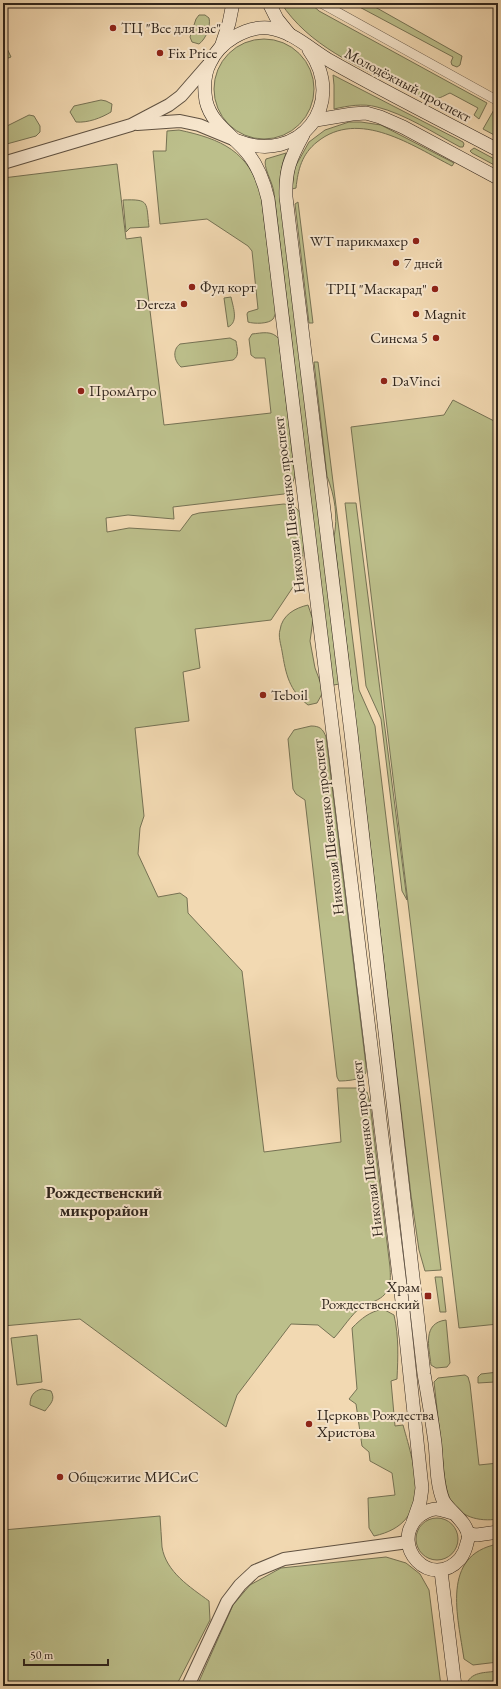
<svg xmlns="http://www.w3.org/2000/svg" width="501" height="1689" font-family="'EB Garamond',serif">
  <style>
    .green { fill: #bcbf8b; stroke: #767254 }
    .lines { fill: none; stroke-linecap: round; stroke-linejoin: round }
    .minor-casing { stroke: #605242; stroke-width: 10 }
    .tertiary-casing { stroke: #605242; stroke-width: 14 }
    .secondary-casing { stroke: #30251c; stroke-width: 14 }
    .minor { stroke: #f7e6cd; stroke-width: 9 }
    .tertiary { stroke: #f7e6cd; stroke-width: 12 }
    .secondary { stroke: #f7e6cd; stroke-width: 13 }
    .poi-dot { fill: #8f2418; stroke: #f7e6cd; stroke-width: 1.5 }
    .labels { text-anchor: middle; stroke-width: 4; stroke-linejoin: round; paint-order: stroke }
    .poi-label { font-size: 15px; fill: #30251c; stroke: #f7e6cd; text-anchor: start }
    .street-label { font-size: 15px; fill: #30251c; stroke: #f7e6cd }
    .neighbourhood-label { font-size: 16px; font-weight: bold; fill: #30251c; stroke: #f7e6cd }
  </style>
  <rect width="100%" height="100%" fill="#f2d9b2"/>
  <filter id="stains"><feTurbulence type="fractalNoise" baseFrequency=".005" numOctaves="4"/><feColorMatrix values="0 0 0 0 .2 0 0 0 0 .09 0 0 0 0 .02 0 0 0 .5 -.17"/></filter>
  <radialGradient id="worn" r=".72"><stop offset=".6" stop-color="#630" stop-opacity="0"/><stop offset="1" stop-color="#630" stop-opacity=".3"/></radialGradient>
  <g class="green">
    <path d="M281 3H310L319 11 487 103 479 119 474 115 478 108 450 93C443 96 438 100 430 99 421 98 410 91 402 87 358 67 308 45 281 3Z"/>
    <polygon points="352,3 368,3 462,56 460,65 457,67 452,65 451,62 453,57"/>
    <path d="M199 15H205L209 18C211 26 206 39 199 44L192 42 190 37 196 19Z"/>
    <circle cx="264" cy="89" r="50"/>
    <polygon points="3,40 11,57 3,60"/>
    <path d="M333 75 463 142 464 144 463 147H460C434 133 405 114 377 107 363 103 347 106 334 109V85Z"/>
    <path d="M101 100 106 101 112 104 111 112C101 118 88 123 76 122L70 112 74 106Z"/>
    <polygon points="495,108 498,109 498,137 483,129"/>
    <polygon points="29,115 34,116 40,126 40,132 36,136 3,145 3,128"/>
    <path d="M349 122H361L381 125 454 163 452 166C413 146 359 108 317 142 302 154 298 169 296 188L292 189 294 169 309 142 325 130Z"/>
    <path d="M179 130C221 139 249 151 261 195L276 312C275 314 274 318 273 319 269 324 254 324 248 322L247 314 248 312 258 309 252 251 248 246 207 219 160 224 153 151H166L167 131Z"/>
    <polygon points="474,148 498,161 498,167 472,153 470,151"/>
    <path d="M286 153C279 170 280 185 281 203L339 684 334 685 332 681 274 193C273 182 262 166 266 159Z"/>
    <path d="M117 164 126 239 141 237 164 425 271 413 265 358H255L251 355 249 339 252 334C262 333 272 330 279 339L295 476 291 488 284 494 173 507 174 519 128 515 106 518 107 532 129 528 180 531 192 515 199 513 284 504C289 505 294 505 298 510 309 526 300 562 303 581L293 587 271 620 195 629 200 668 183 672 189 721 135 728 144 816 140 828 138 854 158 897 180 893 187 898 188 913 242 971 264 1152 341 1142 337 1088H360L367 1092 370 1103 390 1267C391 1282 391 1294 375 1301 371 1303 365 1304 361 1307 351 1315 343 1328 334 1338L318 1325 291 1324 237 1395 226 1427 80 1319 3 1326V178Z"/>
    <path d="M123 200C150 199 146 202 149 227L130 228 126 232Z"/>
    <polygon points="298,202 313,323 309,323 295,204"/>
    <path d="M231 297C233 307 239 322 228 327L224 298Z"/>
    <path d="M230 338 236 341C237 348 240 356 233 360L181 367C174 361 172 350 180 344Z"/>
    <path d="M314 362H318L359 690 375 726 376 735 441 1270 425 1271 419 1250 411 1195 334 537C338 516 335 497 327 476Z"/>
    <polygon points="453,400 498,423 498,1324 459,1328 351,427 444,415"/>
    <polygon points="345,503 356,503 407,900 402,891 381,719 366,686"/>
    <path d="M308 605 313 620 310 641 315 668 321 684 322 694 317 703 308 705C289 690 286 675 282 651 281 645 278 636 280 630 282 615 295 608 308 605Z"/>
    <path d="M311 726C320 726 323 729 326 737L366 1066C366 1069 367 1073 364 1075 360 1080 346 1081 339 1081L337 1077 305 800 296 794 293 789 288 739 294 730Z"/>
    <polygon points="435,1277 442,1277 446,1312 440,1312"/>
    <path d="M383 1309 394 1315C399 1337 398 1357 397 1379L391 1381 395 1426 403 1425C415 1468 434 1523 374 1536L369 1528 368 1498 395 1495 392 1473 370 1461 369 1452 362 1446 356 1404 349 1399 357 1389 352 1328C362 1318 369 1312 383 1309Z"/>
    <path d="M446 1320 450 1363 447 1367 436 1368 431 1365C429 1347 422 1323 446 1320Z"/>
    <polygon points="37,1335 42,1382 17,1385 11,1338"/>
    <polygon points="3,1372 7,1412 3,1413"/>
    <polygon points="498,1372 498,1408 495,1382 478,1383 478,1377 481,1374"/>
    <path d="M465 1375 468 1377 470 1384 479 1465 498 1463V1519C479 1522 459 1517 450 1499 444 1485 444 1468 442 1453 439 1429 437 1406 434 1382L438 1378Z"/>
    <path d="M42 1389 51 1391C56 1400 50 1404 45 1411L30 1405C30 1397 33 1391 42 1389Z"/>
    <path d="M160 1516C161 1526 161 1537 162 1547 166 1572 190 1587 209 1601L210 1620 176 1686H3V1530Z"/>
    <circle cx="437" cy="1539" r="21"/>
    <path d="M498 1544V1662L473 1665 464 1659C458 1617 440 1555 498 1544Z"/>
    <polygon points="386,1557 406,1563 420,1574 429,1590 441,1686 197,1686 233,1605 250,1585 281,1568"/>
    <path d="M498 1671V1686H466C470 1671 485 1673 498 1671Z"/>
  </g>
  <g class="lines">
    <g class="minor-casing">
      <polyline id="minor" points="321,3 498,101"/>
    </g>
    <g class="tertiary-casing">
      <g id="tertiary">
        <polyline points="137,124 180,121 199,125 233,139"/>
        <polyline points="3,163 131,125 169,105 181,96 208,65"/>
        <polyline points="188,1686 227,1602 240,1585 255,1571 284,1559 408,1542"/>
      </g>
    </g>
    <g class="secondary-casing">
      <g id="secondary">
        <polyline points="269,3 277,19 290,35"/>
        <polyline points="221,47 229,23 233,3"/>
        <polyline points="316,120 352,114 366,113 380,117 403,127 498,178"/>
        <path d="M303 135C290 159 285 170 286 197L351 733 424 1374C428 1397 432 1420 435 1443 437 1461 436 1483 443 1500 449 1511 466 1521 468 1534 469 1536 468 1540 467 1543 466 1548 463 1555 460 1559 430 1591 390 1546 417 1518 421 1514 430 1509 436 1509 441 1509 448 1512 453 1513"/>
        <path d="M238 141C299 165 348 104 309 50"/>
        <path d="M413 1522 420 1502 422 1488 402 1301 268 199C264 182 259 168 249 155 235 136 212 126 206 101 204 89 204 74 210 63 219 42 246 26 269 28 293 31 312 51 332 62 387 93 443 121 498 150"/>
        <polyline points="468,1534 477,1535 498,1532"/>
        <polyline points="441,1571 455,1686"/>
      </g>
    </g>
    <use href="#minor" class="minor"/>
    <use href="#tertiary" class="tertiary"/>
    <use href="#secondary" class="secondary"/>
  </g>
  <g class="poi-dot">
    <circle cx="113" cy="28" r="4"/>
    <circle cx="160" cy="53" r="4"/>
    <circle cx="416" cy="241" r="4"/>
    <circle cx="396" cy="263" r="4"/>
    <circle cx="192" cy="287" r="4"/>
    <circle cx="435" cy="289" r="4"/>
    <circle cx="184" cy="304" r="4"/>
    <circle cx="416" cy="314" r="4"/>
    <circle cx="436" cy="338" r="4"/>
    <circle cx="384" cy="381" r="4"/>
    <circle cx="81" cy="391" r="4"/>
    <circle cx="263" cy="695" r="4"/>
    <rect x="424" y="1292" width="8" height="8" rx="2"/>
    <circle cx="309" cy="1424" r="4"/>
    <circle cx="60" cy="1477" r="4"/>
  </g>
  <g class="labels">
    <g class="poi-label">
      <text x="121" y="33">ТЦ "Все для вас"</text>
      <text x="168" y="58">Fix Price</text>
      <text x="408" y="246" text-anchor="end">WT парикмахер</text>
      <text x="404" y="268">7 дней</text>
      <text x="200" y="292">Фуд корт</text>
      <text x="427" y="294" text-anchor="end">ТРЦ "Маскарад"</text>
      <text x="176" y="309" text-anchor="end">Dereza</text>
      <text x="424" y="319">Magnit</text>
      <text x="428" y="343" text-anchor="end">Синема 5</text>
      <text x="392" y="386">DaVinci</text>
      <text x="89" y="396">ПромАгро</text>
      <text x="271" y="700">Teboil</text>
      <text x="420" y="1292" text-anchor="end">Храм<tspan x="420" dy="17">Рождественский</tspan></text>
      <text x="317" y="1420">Церковь Рождества<tspan x="317" dy="17">Христова</tspan></text>
      <text x="68" y="1482">Общежитие МИСиС</text>
    </g>
    <g class="street-label">
      <text transform="translate(408 85) rotate(28)" y="5">Молодёжный проспект</text>
      <text transform="translate(289 505) rotate(-97)" y="5">Николая Шевченко проспект</text>
      <text transform="translate(328 827) rotate(-97)" y="5">Николая Шевченко проспект</text>
      <text transform="translate(367 1149) rotate(-97)" y="5">Николая Шевченко проспект</text>
    </g>
    <g class="neighbourhood-label">
      <text x="104" y="1198">Рождественский<tspan x="104" dy="18">микрорайон</tspan></text>
    </g>
  </g>
  <rect width="501" height="1689" fill="none" stroke="#f2d9b2" stroke-width="16"/>
  <rect x="4" y="4" width="493" height="1681" fill="none" stroke="#30251c" stroke-width="2"/>
  <rect x="8" y="8" width="485" height="1673" fill="none" stroke="#30251c"/>
  <path d="M24 1659v6h84v-6" fill="none" stroke="#30251c" stroke-width="2"/>
  <text x="30" y="1659" font-size="12" fill="#30251c" stroke="#f7e6cd" stroke-width="3" paint-order="stroke">50 m</text>
  <rect width="100%" height="100%" filter="url(#stains)"/>
  <rect width="100%" height="100%" fill="url(#worn)"/>
</svg>
